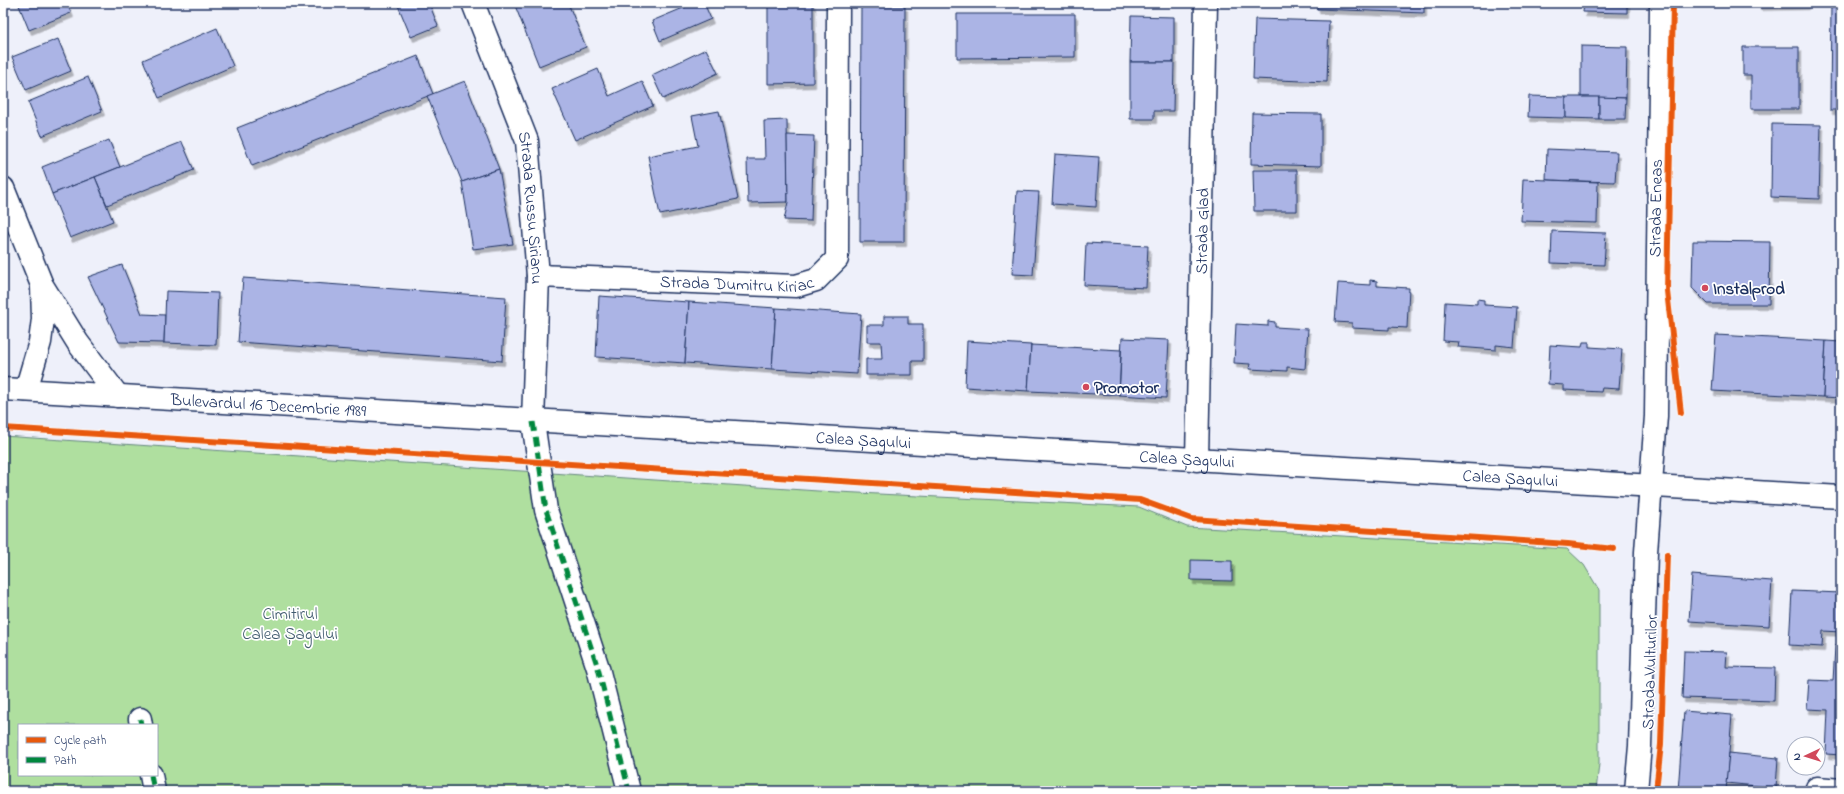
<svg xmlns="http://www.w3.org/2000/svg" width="1844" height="794" font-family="'Indie Flower',sans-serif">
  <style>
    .built { fill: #dadef4 }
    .green { fill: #afdf9f; stroke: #65877e; fill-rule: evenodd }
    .building { fill: #abb4e5; stroke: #1b2f5e; filter: url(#shadow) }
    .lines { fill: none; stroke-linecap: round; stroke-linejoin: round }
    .minor-casing { stroke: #1b2f5e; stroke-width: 25 }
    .major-casing { stroke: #1b2f5e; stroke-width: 25 }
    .minor { stroke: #fff; stroke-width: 22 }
    .major { stroke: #fff; stroke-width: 22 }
    .quiet { stroke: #00873e; stroke-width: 5; stroke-dasharray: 10 5; stroke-linecap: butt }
    .cycleway-casing { stroke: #fff; stroke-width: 8 }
    .cycleway { stroke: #e8590c; stroke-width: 6 }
    .poi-dot { fill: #d1495b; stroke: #fff; stroke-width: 1.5 }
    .labels { text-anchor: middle; stroke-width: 3.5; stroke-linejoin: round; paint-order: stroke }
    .street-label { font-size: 17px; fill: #1b2f5e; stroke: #fff }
    .poi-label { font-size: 17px; font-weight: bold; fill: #1b2f5e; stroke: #fff; text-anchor: start }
    .park-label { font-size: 17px; fill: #405b6e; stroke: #fff }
  </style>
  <defs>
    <filter id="shadow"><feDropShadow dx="2.5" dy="4.5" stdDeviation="0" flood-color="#0004"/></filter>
  </defs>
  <rect width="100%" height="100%" fill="#eef0fa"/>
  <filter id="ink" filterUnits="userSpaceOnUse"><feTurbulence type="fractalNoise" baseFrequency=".025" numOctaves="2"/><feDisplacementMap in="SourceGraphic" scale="8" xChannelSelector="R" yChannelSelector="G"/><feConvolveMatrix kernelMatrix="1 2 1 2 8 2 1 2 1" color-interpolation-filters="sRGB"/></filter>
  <g filter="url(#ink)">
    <polygon class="built" points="1841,141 1841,301 1837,298"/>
    <path class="green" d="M3 436 818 491 1139 507 1187 527 1567 549 1584 565 1599 590V764L1596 791H3ZM19 725H157V775H19Z"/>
    <g class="building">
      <polygon points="18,3 67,3 71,13 29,30"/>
      <polygon points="397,3 429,3 438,26 411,37"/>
      <polygon points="514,3 568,3 586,47 539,66"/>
      <polygon points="695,3 704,3 711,19 660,41 652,21"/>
      <polygon points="768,3 813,3 813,83 768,84"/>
      <polygon points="1317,3 1424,3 1424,13 1317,9"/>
      <polygon points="1584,3 1627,3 1627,13 1583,12"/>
      <polygon points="1758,3 1806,3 1806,5 1758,6"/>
      <polygon points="1831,3 1841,3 1841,110 1830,110"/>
      <polygon points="861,6 905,6 904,242 860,242"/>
      <polygon points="957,14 1075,14 1075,57 957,58"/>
      <polygon points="1131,16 1174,17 1174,62 1130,62"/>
      <polygon points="1255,19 1329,21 1327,82 1253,79"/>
      <polygon points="217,28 233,66 159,98 143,60"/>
      <polygon points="58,39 71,71 26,90 12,57"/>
      <polygon points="1581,46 1627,47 1626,98 1581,97"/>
      <polygon points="1743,47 1799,47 1799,109 1751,109 1751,75 1743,75"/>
      <polygon points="706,49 718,73 663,99 652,75"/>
      <polygon points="418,56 433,94 252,166 237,128"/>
      <polygon points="1130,62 1174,62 1173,111 1154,111 1154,119 1130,119"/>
      <polygon points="598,69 609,96 642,81 653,106 575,140 552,89"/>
      <polygon points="88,77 102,111 42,136 28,102"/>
      <polygon points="465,81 499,169 462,182 427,96"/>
      <polygon points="1529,96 1566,97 1566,118 1528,117"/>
      <polygon points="1566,97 1599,97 1599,119 1566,118"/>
      <polygon points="1599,97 1626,98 1625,119 1599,119"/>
      <polygon points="719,111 738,199 660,215 648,156 698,146 692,116"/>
      <polygon points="1252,113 1321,114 1321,166 1251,164"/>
      <polygon points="787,120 788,202 748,203 747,159 765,159 764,121"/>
      <polygon points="1772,124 1821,125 1819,199 1771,197"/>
      <polygon points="787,135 814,136 811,221 784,220 788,202"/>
      <polygon points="109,140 120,167 52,194 42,167"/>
      <polygon points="182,142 194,170 107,205 95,177"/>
      <polygon points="1547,149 1617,152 1615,182 1546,180"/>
      <polygon points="1055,154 1099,157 1096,207 1052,204"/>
      <polygon points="499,169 513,244 473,249 462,182"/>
      <polygon points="1253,170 1297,170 1297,211 1254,211"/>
      <polygon points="95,177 113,221 70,238 52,194"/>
      <polygon points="1523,179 1598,182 1597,223 1521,221"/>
      <polygon points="1017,191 1039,192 1033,275 1012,274"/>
      <polygon points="1552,231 1606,233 1604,265 1551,263"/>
      <polygon points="1693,241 1770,242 1769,304 1708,304 1692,288"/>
      <polygon points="1086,243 1148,246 1146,288 1084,285"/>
      <polygon points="122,265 142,314 165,315 164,343 119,342 88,277"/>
      <polygon points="243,278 506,297 502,361 238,342"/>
      <polygon points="1370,280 1377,281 1377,286 1409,288 1407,328 1389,327 1389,330 1352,328 1352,323 1335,322 1338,283 1370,285"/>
      <polygon points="166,291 218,293 216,345 164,343"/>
      <polygon points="599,296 689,302 685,363 596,357"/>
      <polygon points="1477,299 1484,300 1484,305 1517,307 1514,347 1496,345 1496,350 1458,347 1459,342 1443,341 1445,302 1477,304"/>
      <polygon points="689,302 776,308 772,369 685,363"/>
      <polygon points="776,308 861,314 857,374 772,369"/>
      <polygon points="884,316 908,316 908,324 923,324 923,361 912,361 912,375 866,375 866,359 882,359 881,342 867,342 867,325 884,325"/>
      <polygon points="1268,321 1275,322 1275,327 1308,329 1305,369 1287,367 1287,371 1249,369 1250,364 1234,363 1236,324 1268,326"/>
      <polygon points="1716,335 1826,341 1823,397 1712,391"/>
      <polygon points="1122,338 1169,340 1166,398 1119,395"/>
      <polygon points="967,341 1031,345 1028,391 965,387"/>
      <polygon points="1826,341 1841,342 1841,398 1823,397"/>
      <polygon points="1583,342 1589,342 1589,347 1622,349 1619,389 1602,388 1601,392 1564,390 1564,385 1548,384 1550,345 1582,347"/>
      <polygon points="1031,345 1121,350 1119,395 1028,391"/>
      <polygon points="1191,560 1232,561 1232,581 1191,580"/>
      <polygon points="1692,575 1772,581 1769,626 1689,621"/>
      <polygon points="1792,591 1841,593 1841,632 1823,631 1822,647 1789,645"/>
      <polygon points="1835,646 1841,646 1841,755 1826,754 1828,710 1807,709 1809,680 1833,681"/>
      <polygon points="1684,651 1727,652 1726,667 1775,668 1774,701 1682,698"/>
      <polygon points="1684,711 1732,715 1726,791 1678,791"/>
      <polygon points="1729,753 1778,758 1776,788 1726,783"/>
    </g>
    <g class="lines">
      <g class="minor-casing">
        <g id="minor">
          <path id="s1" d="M473 3 527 141 538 276 533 422 546 510 598 668 629 791"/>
          <polyline points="3,188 42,285 78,343 118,396"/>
          <path id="s2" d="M538 276 796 286 816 280 837 259 838 3"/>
          <polyline points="26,390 40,342 43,319 42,287"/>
          <path id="s3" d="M1197 460 1206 3"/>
          <polyline points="140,719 141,725"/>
          <polyline points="151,775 154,791"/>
          <polyline points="1817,788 1841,790"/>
          <polyline points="1636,791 1640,746 1646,552 1656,416 1661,3"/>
        </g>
      </g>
      <g class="major-casing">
        <g id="major">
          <path id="s4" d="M3 389 1841 497"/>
        </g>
      </g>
      <use href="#minor" class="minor"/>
      <use href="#major" class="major"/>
      <g class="quiet">
        <polyline points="533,422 546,510 598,668 629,791"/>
        <polyline points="140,719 141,725"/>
        <polyline points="151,775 154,791"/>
      </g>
      <g class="cycleway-casing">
        <g id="cycleway">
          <polyline points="1673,3 1667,291 1681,413"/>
          <polyline points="3,428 1140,500 1192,519 1568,544 1614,549"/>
          <polyline points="1656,791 1661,744 1667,554"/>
        </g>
      </g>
      <use href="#cycleway" class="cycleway"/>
    </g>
  </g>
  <g class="poi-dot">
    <circle cx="1705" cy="288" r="4"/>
    <circle cx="1086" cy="387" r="4"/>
  </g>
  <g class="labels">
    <g class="street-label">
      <text dy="6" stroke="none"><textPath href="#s1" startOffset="215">Strada Russu Șirianu</textPath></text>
      <text transform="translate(1655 208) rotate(-89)" y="6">Strada Eneas</text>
      <text dy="6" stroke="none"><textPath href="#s3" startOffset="229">Strada Glad</textPath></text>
      <text dy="6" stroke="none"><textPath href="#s2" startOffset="199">Strada Dumitru Kiriac</textPath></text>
      <text dy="6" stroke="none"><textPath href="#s4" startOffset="266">Bulevardul 16 Decembrie 1989</textPath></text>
      <text dy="6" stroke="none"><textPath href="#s4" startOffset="862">Calea Șagului</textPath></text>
      <text dy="6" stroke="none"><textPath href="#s4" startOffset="1186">Calea Șagului</textPath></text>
      <text dy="6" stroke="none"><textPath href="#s4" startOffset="1510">Calea Șagului</textPath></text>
      <text transform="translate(1649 672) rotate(-88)" y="6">Strada Vulturilor</text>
    </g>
    <g class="poi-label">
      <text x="1713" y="294">Instalprod</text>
      <text x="1094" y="393">Promotor</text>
    </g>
    <g class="park-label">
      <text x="290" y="619">Cimitirul<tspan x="290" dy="20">Calea Șagului</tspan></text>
    </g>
  </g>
  <rect width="1844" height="794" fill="none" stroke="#fff" stroke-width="16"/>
  <rect x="8" y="8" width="1828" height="778" fill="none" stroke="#1b2f5e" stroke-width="1.5" filter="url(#ink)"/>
  <rect x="18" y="724" width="140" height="52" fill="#ffffff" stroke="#a4acbf"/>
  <rect x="26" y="737" width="20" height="6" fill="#e8590c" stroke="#a4acbf"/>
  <text x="54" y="744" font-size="12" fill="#1b2f5e">Cycle path</text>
  <rect x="26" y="757" width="20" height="6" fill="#00873e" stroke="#a4acbf"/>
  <text x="54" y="764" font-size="12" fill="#1b2f5e">Path</text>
  <g transform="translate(1806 756) rotate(266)"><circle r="19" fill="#ffffff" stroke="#a4acbf"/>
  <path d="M0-3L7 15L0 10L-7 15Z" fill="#d1495b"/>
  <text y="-6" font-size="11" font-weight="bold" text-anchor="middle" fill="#1b2f5e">N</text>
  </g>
</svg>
